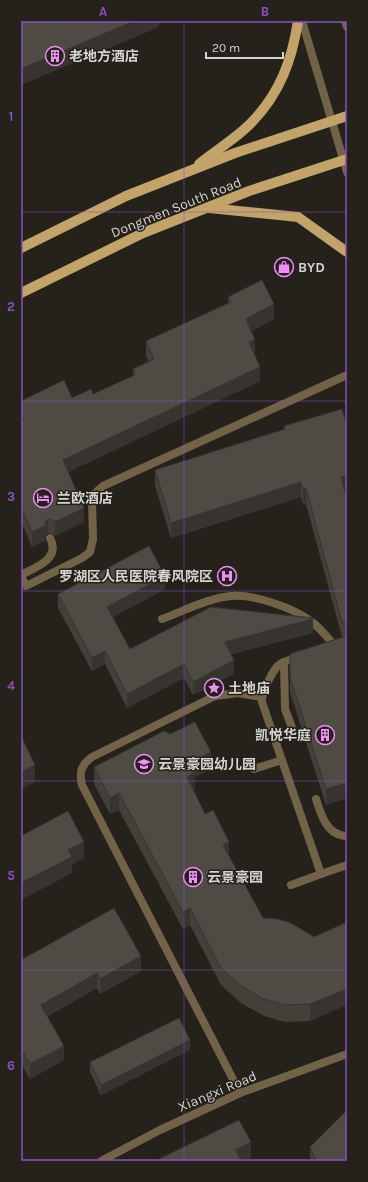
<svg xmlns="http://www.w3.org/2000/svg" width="368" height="1182" font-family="Karla,'Noto Sans SC',sans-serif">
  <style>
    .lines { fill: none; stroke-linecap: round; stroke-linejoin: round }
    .service { stroke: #726347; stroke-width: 8 }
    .minor { stroke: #726347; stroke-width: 8 }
    .tertiary { stroke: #726347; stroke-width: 8 }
    .primary { stroke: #c2a468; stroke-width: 10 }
    .wall { fill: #43403a }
    .shaded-wall { fill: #373430 }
    .building { fill: #4e4b44; stroke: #373430 }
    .grid { fill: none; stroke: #8d4dc2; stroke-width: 1; stroke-opacity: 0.55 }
    .labels { text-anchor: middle; stroke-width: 3; stroke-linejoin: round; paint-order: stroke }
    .poi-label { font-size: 14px; font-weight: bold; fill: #d5d3cf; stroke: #25221c; text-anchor: start }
    .street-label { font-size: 14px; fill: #d5d3cf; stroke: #25221c }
    .neatline { fill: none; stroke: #8d4dc2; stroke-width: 1.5 }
    .grid-label { font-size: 13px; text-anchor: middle; font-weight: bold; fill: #8d4dc2 }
  </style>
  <rect width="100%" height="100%" fill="#25221c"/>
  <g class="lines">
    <g class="service">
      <path d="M21 575C36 567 61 559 50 538"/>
      <polyline points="21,576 26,586 82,558 90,552 93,539 92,500 94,494 103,486 347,375"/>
      <path d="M162 619C184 611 208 598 231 596 254 594 294 608 312 622 321 629 328 638 335 646"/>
      <path d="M298 657C292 659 285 661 280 664 273 669 261 693 262 702L321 874 347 865"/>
      <polyline points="284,662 285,709 294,733"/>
      <polyline points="254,769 282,760"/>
      <path d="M316 799C321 815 327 836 347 836"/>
      <polyline points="291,885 321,874"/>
      <path d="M240 1093 82 785C79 772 81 765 92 757L215 696 238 693 261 697"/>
    </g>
    <polyline class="minor" points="101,1161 160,1130 240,1093 347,1054"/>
    <g class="tertiary">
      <polyline points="302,21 347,172"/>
      <polyline points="345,21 347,27"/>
    </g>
    <g class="primary">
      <path d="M199 164C216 150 237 138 252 122 280 93 292 60 298 21"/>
      <polyline points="209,208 298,217 347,252"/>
      <polyline points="21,248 126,196 235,153 347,116"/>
      <polyline points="21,293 143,233 249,191 347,159"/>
    </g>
  </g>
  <g class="wall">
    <polygon points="228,297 274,319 251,331 254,354 260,381 68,472 84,522 55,536 51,533 48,533 45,536 45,541 32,547 21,521 21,401 72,398 93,394 133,376 133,369 149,362 146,356 146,341 228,303"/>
    <polygon points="284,426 347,426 347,491 345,492 347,499 347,798 326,805 290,692 290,654 342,637 306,504 303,505 301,497 171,538 155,486 155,470 284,430"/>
    <polygon points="165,589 113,617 130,649 313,633 231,654 234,674 193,695 184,678 127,708 105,664 92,671 58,608 58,594"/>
    <polygon points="94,767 211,769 195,777 195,789 194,790 205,814 263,918 314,937 310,1021 285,1022 264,1016 241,1003 221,985 190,925 183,929 119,810 110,814 94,784"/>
    <polygon points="21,960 141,971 100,994 97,988 48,1016 64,1060 30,1079 21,1063"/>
    <polygon points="190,1050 101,1095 90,1072 90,1062"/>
    <polygon points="310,1147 347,1161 310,1161"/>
  </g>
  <g class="shaded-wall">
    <polygon points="134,21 162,21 157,28 21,85 21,69"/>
    <polygon points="274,304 274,319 246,334 246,319"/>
    <polygon points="255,340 255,354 249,356 249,342"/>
    <polygon points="260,367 260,381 63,474 63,460"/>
    <polygon points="347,476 347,491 341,493 341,477"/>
    <polygon points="301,482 301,497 171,538 171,523"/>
    <polygon points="306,488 306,504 303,505 303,489"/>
    <polygon points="84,508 84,522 55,536 55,522"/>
    <polygon points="48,519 48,533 45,536 45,541 32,547 32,532 45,522"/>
    <polygon points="165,576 165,589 107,620 107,607"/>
    <polygon points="313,619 313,633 225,656 225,642"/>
    <polygon points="105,651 105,664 92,671 92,658"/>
    <polygon points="234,660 234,674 193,695 193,682"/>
    <polygon points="184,664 184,678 127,708 127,694"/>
    <polygon points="211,752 211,769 195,777 195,789 187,794 187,777 190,763"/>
    <polygon points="35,765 35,782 21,789 21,772"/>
    <polygon points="347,783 347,798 326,805 326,789"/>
    <polygon points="119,793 119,810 110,814 110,798"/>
    <polygon points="84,842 84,858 72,865 72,873 21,900 21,883 68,850"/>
    <polygon points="229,842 229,859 223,845"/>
    <polygon points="190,908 190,925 183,929 183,912"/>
    <polygon points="141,956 141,971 100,994 100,979"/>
    <polygon points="97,973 97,988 41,1019 41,1005"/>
    <polygon points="347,989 347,1005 310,1021 310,1004"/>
    <polygon points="190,1040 190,1050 101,1095 101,1085"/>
    <polygon points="64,1046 64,1060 30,1079 30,1064"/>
    <polygon points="251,1142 251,1158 246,1161 236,1161 236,1150"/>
  </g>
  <g class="building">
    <polygon points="21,21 134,21 21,69"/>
    <polygon points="262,280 274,304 246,319 255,340 249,342 260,367 63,460 84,508 55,522 51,519 48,519 45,522 45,526 32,532 21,507 21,421 24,420 21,413 21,401 64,380 72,398 91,389 93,394 135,375 133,369 154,359 146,341 231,302 228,297"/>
    <polygon points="342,409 347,426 347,476 341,477 347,499 347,621 342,622 306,488 303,489 301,482 171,523 155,470 285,429 284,426"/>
    <polygon points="149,546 165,576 107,607 130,649 211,607 313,618 313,619 225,642 234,660 193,682 184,664 127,694 105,651 92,658 58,594"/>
    <polygon points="347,632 347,783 326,789 290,677 290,654 346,636 345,633"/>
    <polygon points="195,722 211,752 190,763 195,772 187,777 205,814 213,810 229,842 223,845 263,918 278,919 291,923 314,937 347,922 347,989 310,1004 285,1005 264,999 241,986 221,968 190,908 183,912 119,793 110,798 94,767 164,731 170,734"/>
    <polygon points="21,736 35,765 21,772"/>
    <polygon points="68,811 84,842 68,850 72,857 21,883 21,836"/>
    <polygon points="114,908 141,956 100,979 97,973 41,1005 64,1046 30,1064 21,1049 21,960"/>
    <polygon points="179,1018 190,1040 101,1085 90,1062"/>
    <polygon points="347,1112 347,1161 316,1161 310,1147 344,1113"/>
    <polygon points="239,1120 251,1142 236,1150 241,1161 155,1161"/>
  </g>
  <path class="grid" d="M184 21V1161M21 212H347M21 401H347M21 591H347M21 781H347M21 970H347"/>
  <defs>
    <g id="building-ring" transform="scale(1)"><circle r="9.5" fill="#25221c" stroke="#ee8cf8" stroke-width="1.5"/><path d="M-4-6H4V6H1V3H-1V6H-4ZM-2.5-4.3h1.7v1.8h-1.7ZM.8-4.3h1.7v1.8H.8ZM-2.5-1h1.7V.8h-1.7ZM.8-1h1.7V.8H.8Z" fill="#ee8cf8"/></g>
    <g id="shop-ring" transform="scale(1)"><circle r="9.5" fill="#25221c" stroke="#ee8cf8" stroke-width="1.5"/><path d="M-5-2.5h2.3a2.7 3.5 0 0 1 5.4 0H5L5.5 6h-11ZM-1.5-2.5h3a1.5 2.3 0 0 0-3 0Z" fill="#ee8cf8"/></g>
    <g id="hotel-ring" transform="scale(1)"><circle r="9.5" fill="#25221c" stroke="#ee8cf8" stroke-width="1.5"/><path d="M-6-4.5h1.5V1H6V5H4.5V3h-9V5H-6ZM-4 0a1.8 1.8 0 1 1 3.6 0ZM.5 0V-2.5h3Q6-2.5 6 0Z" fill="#ee8cf8"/></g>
    <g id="hospital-ring" transform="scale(1)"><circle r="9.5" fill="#25221c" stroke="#ee8cf8" stroke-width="1.5"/><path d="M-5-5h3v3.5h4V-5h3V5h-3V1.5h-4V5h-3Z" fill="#ee8cf8"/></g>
    <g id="sight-ring" transform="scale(1)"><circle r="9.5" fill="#25221c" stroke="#ee8cf8" stroke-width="1.5"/><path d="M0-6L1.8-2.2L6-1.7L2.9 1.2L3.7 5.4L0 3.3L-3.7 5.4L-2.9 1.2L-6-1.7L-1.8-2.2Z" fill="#ee8cf8"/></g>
    <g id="school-ring" transform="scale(1)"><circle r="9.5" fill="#25221c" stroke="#ee8cf8" stroke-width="1.5"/><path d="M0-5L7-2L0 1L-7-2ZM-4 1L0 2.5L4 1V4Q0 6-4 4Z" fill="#ee8cf8"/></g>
  </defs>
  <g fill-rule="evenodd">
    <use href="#building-ring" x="55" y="56"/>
    <use href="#shop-ring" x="284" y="267"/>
    <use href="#hotel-ring" x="43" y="498"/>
    <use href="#hospital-ring" x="227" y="576"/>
    <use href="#sight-ring" x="214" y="688"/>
    <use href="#building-ring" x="325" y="735"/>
    <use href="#school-ring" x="144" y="764"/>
    <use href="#building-ring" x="193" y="877"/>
  </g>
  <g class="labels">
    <g class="poi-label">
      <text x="69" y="61">老地方酒店</text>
      <text x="298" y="272">BYD</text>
      <text x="57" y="503">兰欧酒店</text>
      <text x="213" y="581" text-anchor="end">罗湖区人民医院春风院区</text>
      <text x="228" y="693">土地庙</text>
      <text x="311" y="740" text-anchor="end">凯悦华庭</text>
      <text x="158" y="769">云景豪园幼儿园</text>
      <text x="207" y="882">云景豪园</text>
    </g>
    <g class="street-label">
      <text transform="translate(176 207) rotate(-22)" y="5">Dongmen South Road</text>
      <text transform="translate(217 1091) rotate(-23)" y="5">Xiangxi Road</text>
    </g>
  </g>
  <rect width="368" height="1182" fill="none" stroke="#25221c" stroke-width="44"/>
  <path d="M206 52v6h77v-6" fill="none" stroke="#d5d3cf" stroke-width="2"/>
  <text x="212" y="52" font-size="12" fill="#d5d3cf" stroke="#25221c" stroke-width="3" paint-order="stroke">20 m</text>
  <rect x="22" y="22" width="324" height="1138" class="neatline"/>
  <g class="grid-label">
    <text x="103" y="16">A</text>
    <text x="265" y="16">B</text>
    <text x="11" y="121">1</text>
    <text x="11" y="311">2</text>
    <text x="11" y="501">3</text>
    <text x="11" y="690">4</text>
    <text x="11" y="880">5</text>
    <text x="11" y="1070">6</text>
  </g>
</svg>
